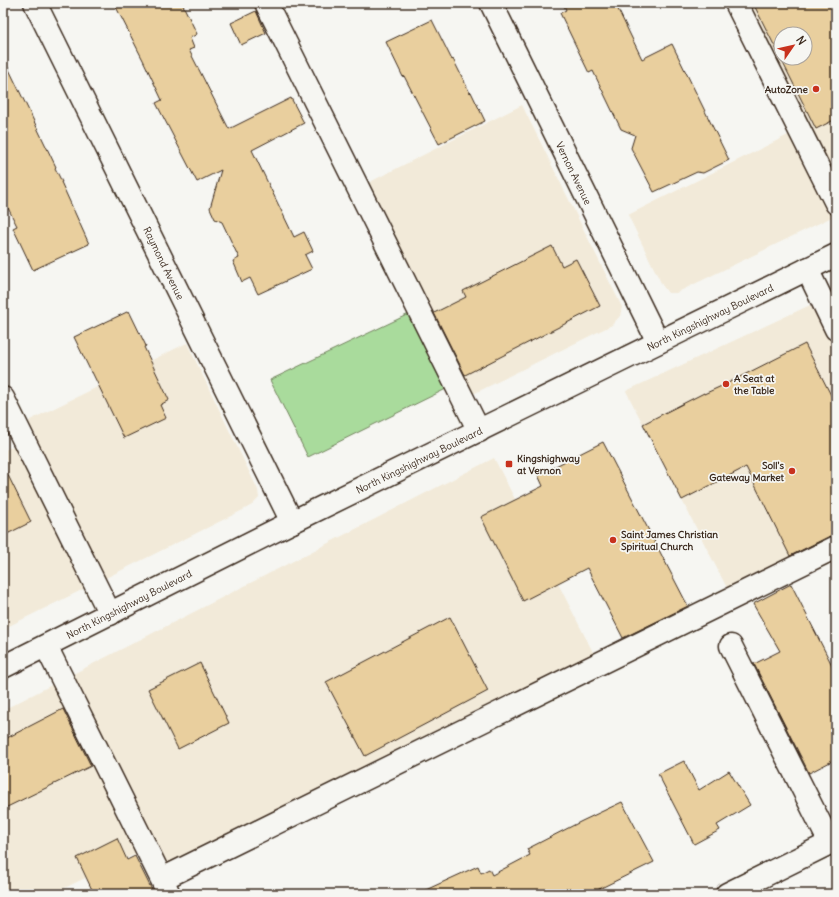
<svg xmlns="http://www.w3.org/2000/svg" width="839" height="897" font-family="Delius,sans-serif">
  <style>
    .built { fill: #f2ead9; fill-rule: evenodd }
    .green { fill: #a9db9c; stroke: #72825d }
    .building { fill: #e9cf9e; stroke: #3b2a1e; fill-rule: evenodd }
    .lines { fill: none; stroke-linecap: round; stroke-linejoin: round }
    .minor-casing { stroke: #3b2a1e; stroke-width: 25 }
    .major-casing { stroke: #3b2a1e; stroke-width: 25 }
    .path { stroke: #3b2a1e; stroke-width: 2.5; stroke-dasharray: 4 3; stroke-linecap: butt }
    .minor { stroke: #f6f6f2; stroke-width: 22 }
    .major { stroke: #f6f6f2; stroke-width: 22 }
    .poi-dot { fill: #c8321e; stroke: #f6f6f2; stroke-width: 1.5 }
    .labels { text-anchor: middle; stroke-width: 3.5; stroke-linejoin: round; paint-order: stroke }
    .poi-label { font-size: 10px; font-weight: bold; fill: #3b2a1e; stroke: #f6f6f2; text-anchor: start }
    .street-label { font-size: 10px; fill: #3b2a1e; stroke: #f6f6f2 }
  </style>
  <rect width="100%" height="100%" fill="#f6f6f2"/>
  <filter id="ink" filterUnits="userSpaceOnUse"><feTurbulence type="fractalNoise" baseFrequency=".025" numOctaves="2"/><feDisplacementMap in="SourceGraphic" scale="8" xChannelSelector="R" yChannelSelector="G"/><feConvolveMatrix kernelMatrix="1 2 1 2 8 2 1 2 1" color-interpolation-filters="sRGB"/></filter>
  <g filter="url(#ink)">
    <g class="built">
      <path d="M749 3H836V177ZM781 34H805V58H781Z"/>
      <polygon points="522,105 622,307 620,316 612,325 471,395 364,185"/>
      <polygon points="794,132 836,215 676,293 668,293 662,285 628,215"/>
      <polygon points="836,293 836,538 728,590 626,391"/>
      <polygon points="187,343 258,490 259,498 252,505 243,510 3,629 3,451 18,444 30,420"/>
      <polygon points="494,458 596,658 169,867 156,844 52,894 8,894 3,884 3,710"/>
    </g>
    <polygon class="green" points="413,312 450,387 308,457 270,380"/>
    <g class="building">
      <polygon points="114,3 182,3 197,34 190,38 194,48 189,50 229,129 291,98 304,123 252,150 294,237 304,232 313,251 305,255 312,269 258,294 250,278 242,282 233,261 239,258 222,222 215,219 210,208 221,170 197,182 156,103 162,100 143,60"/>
      <polygon points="563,3 615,3 642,59 672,44 729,160 703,173 697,172 654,192 631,148 635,135 621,129 593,71 589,73 560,13 566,10"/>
      <path d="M753 3H836V119L816 129ZM781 34H805V58H781Z"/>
      <polygon points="256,11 266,33 241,45 231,23"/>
      <polygon points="432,20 452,60 453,59 470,93 471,92 485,121 439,144 404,76 403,77 386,42"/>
      <polygon points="3,57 56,167 55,168 62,182 61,182 89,244 33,270 13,228 17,226 3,198"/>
      <polygon points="552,246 562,266 576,259 600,306 465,375 434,313 466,297 463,291"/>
      <polygon points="129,311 146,346 144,347 169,400 160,405 166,418 124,438 92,372 91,372 74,337"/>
      <polygon points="805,344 836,405 836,535 830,536 790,556 746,467 682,500 643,424 704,393 704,394 726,384"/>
      <polygon points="603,442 688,606 623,638 587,568 523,601 481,517 543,486 538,475"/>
      <polygon points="3,465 31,522 3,536"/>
      <polygon points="791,584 836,673 836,759 809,773 754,664 780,651 753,604"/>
      <polygon points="450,617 488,691 365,756 326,682"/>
      <polygon points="200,663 229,723 178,749 148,689"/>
      <polygon points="63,709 91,766 3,809 3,740"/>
      <polygon points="684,761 699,790 729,771 750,805 717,825 720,830 694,844 658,774"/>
      <polygon points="622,802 654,862 589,894 417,894 478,866 481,873 489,869 492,875 530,855 527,849 582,821"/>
      <polygon points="117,838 127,860 135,856 154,894 94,894 77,858"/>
    </g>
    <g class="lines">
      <g class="minor-casing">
        <g id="minor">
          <polyline points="35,3 292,522"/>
          <polyline points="266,3 479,431"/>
          <polyline points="491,3 658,342"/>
          <polyline points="736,3 836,203"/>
          <polyline points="807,269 836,329"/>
          <polyline points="3,398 110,614"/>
          <polyline points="46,646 169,894"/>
          <polyline points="731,646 830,843"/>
          <polyline points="162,879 836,547"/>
          <polyline points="727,894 836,840"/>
        </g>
      </g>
      <g class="major-casing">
        <polyline id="major" points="3,667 292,522 836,255"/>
      </g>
      <polyline class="path" points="835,588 836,590"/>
      <use href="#minor" class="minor"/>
      <use href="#major" class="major"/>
    </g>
  </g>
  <g class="poi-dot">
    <circle cx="816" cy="89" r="4"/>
    <circle cx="726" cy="384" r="4"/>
    <rect x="505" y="460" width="8" height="8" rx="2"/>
    <circle cx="792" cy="471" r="4"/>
    <circle cx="613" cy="540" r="4"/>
  </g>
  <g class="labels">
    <g class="poi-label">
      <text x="808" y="93" text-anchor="end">AutoZone</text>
      <text x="734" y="382">A Seat at<tspan x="734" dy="12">the Table</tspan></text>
      <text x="517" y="462">Kingshighway<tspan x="517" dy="12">at Vernon</tspan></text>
      <text x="784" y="469" text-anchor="end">Soll's<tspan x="784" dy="12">Gateway Market</tspan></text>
      <text x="621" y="538">Saint James Christian<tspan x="621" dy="12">Spiritual Church</tspan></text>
    </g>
    <g class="street-label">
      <text transform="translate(574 173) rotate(64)" y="4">Vernon Avenue</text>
      <text transform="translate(164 263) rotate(64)" y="4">Raymond Avenue</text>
      <text transform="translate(710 317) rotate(-26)" y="4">North Kingshighway Boulevard</text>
      <text transform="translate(419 460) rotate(-26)" y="4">North Kingshighway Boulevard</text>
      <text transform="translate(129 604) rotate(-27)" y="4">North Kingshighway Boulevard</text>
    </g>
  </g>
  <rect width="839" height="897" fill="none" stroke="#f6f6f2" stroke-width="16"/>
  <rect x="8" y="8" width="823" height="881" fill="none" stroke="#3b2a1e" stroke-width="1.5" filter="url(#ink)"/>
  <g transform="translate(793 46) rotate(56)"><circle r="19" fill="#f6f6f2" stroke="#aba49d"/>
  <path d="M0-3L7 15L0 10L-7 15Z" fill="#c8321e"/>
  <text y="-6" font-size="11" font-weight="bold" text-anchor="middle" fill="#3b2a1e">N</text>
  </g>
</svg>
